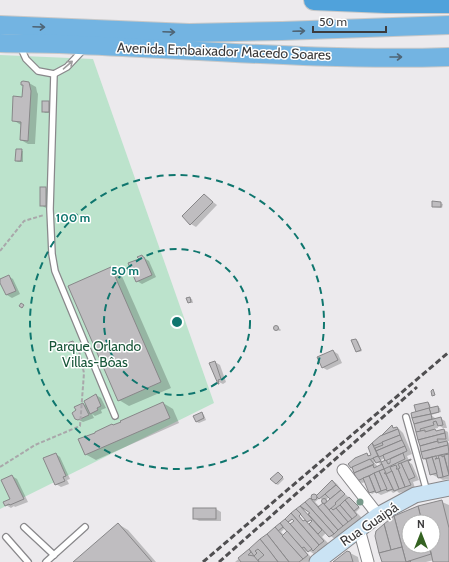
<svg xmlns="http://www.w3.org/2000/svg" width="449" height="562" font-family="Cabin,sans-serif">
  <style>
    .green { fill: #bce3cc }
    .shadow { fill: #0003; fill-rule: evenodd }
    .building { fill: #bfbdc0; stroke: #888789 }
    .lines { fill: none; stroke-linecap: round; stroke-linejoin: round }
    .service-casing { stroke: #89888b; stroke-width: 8 }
    .minor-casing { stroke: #89888b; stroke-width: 13 }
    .secondary-casing { stroke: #89888b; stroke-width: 17 }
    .trunk-casing { stroke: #c8c8c8; stroke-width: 20 }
    .motorway-casing { stroke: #c8c8c8; stroke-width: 22 }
    .path { stroke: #a9a7aa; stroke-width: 2; stroke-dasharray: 4 2; stroke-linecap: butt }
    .service { stroke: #fff; stroke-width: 5.5 }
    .minor { stroke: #fff; stroke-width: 11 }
    .secondary { stroke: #cae3f4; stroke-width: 15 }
    .trunk { stroke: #73b4e2; stroke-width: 18 }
    .motorway { stroke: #50a2db; stroke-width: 20 }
    .rail { stroke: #504f51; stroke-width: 3; stroke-dasharray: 6 3; stroke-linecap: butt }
    .tree { fill: #77998a }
    .oneway { stroke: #4f6576 }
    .oneway2 { stroke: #9e9d9e }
    .ring { fill: none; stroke: #0f766e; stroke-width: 2; stroke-dasharray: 7 5 }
    .labels { text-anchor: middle; stroke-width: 3; stroke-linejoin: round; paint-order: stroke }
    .street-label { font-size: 14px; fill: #3c3b3c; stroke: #fff }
    .park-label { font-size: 14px; fill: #185639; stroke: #fff }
    .centre { fill: #0f766e; stroke: #fff; stroke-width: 2 }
    .ring-label { font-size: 12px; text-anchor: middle; font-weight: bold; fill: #0f766e; stroke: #fff; stroke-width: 3; stroke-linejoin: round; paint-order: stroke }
  </style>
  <rect width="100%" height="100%" fill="#eceaed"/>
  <polygon class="green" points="0,55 93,59 214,403 0,509"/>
  <g class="shadow">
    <polygon points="29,83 36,87 37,92 38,94 35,144 28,144 21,140 21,125 13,120 23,98 24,86 22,85"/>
    <polygon points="49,102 51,104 51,113 45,113 43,111"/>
    <polygon points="21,150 23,151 23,162 18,162 16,161"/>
    <polygon points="41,188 46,188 51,191 51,208 46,208 41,205"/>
    <polygon points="204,195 217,205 196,227 191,224"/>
    <polygon points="440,203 443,204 442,208 433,207"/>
    <polygon points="141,256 149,261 156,277 142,284 137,281"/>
    <polygon points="111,268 121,274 171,388 129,406 119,400"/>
    <polygon points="8,276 13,279 20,294 12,298 7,295 0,280"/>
    <polygon points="189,298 192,299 193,303 189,303"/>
    <polygon points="277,326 281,330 280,331 277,330 275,327"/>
    <polygon points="356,340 358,341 362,351 359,352 356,351"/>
    <polygon points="72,342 75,343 77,349 73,351 71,350"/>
    <polygon points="333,351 338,354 342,363 327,370 322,367"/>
    <polygon points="80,358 82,360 84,363 81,365 79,363"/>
    <polygon points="215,362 220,365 226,382 223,384 217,381"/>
    <polygon points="96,395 101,398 106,408 101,410 102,413 95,416 92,414 94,418 83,422 75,418 83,404 88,406"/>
    <polygon points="163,403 173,409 179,423 96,460 85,454 97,434"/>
    <path d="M428 403 430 404 431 409 437 407 440 408 441 412 431 415 435 418 436 420 440 418 445 421 447 428H443L438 425V428L433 429 437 432 444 430 448 432 449 441H446L449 443V479L443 480 431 474 428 461 424 459 413 418 417 412ZM439 454 440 459 436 460 435 455Z"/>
    <polygon points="202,413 204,415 206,420 199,423 197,422"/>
    <path d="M392 427 394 429 397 428 399 429 403 433 412 454 407 456 410 463 412 464 419 480 413 482 415 488 399 493 397 491 393 493 391 491 381 495 376 492 372 494 370 492 365 482 362 483 358 480 353 467 367 454 370 456 373 455 369 447ZM391 457V466L388 459ZM385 458 387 461 382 463 381 460ZM376 461 377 462 382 465 378 467 374 462Z"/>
    <polygon points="56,454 60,457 70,479 67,480 69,484 61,487 56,484"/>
    <polygon points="280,474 284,479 278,485 276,484"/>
    <polygon points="12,476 17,479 28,502 15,507 14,506 11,508 6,505 12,499"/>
    <path d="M333 481 337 484 343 492 360 508 356 512 362 518 335 539 326 533 322 537 329 544 318 553 317 551 314 554 308 550 306 552 312 558 308 562H235L310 499 314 501 311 498 315 495 317 496ZM329 497 331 499 325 503 324 502ZM320 498 323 500H322L324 504 320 507 315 502ZM306 508 311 514 308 516 303 510ZM301 513 307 520 303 523 297 516ZM311 518 314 521 309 525 306 522ZM293 519 295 521 290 526 288 523ZM285 528 288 532 284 535 281 532Z"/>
    <path d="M442 502 449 505V562H434V560L426 562H383L377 531 395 516 401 513ZM409 522H433V546H409Z"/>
    <polygon points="216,509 221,512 221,521 199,521 194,518"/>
    <polygon points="118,524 128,530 156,562 74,562"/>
    <polygon points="350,553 358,557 359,562 335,562"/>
  </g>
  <g class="building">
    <polygon points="23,81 29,82 31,91 28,141 20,140 21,122 12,121 13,96 22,97 23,85 21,85 21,82"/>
    <rect x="42" y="101" width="7" height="11"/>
    <polygon points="16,149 22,149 21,161 15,161"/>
    <rect x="40" y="187" width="6" height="19"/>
    <polygon points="204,194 213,202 190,225 182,216"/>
    <polygon points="432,201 441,202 441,207 432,207"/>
    <polygon points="142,255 143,257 144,257 152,275 136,282 128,263 139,259 137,257"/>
    <polygon points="111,267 161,382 118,401 68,286"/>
    <polygon points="9,275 16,291 6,295 0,283 0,279"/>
    <polygon points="190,297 191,302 188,303 186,298"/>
    <polygon points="21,303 24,305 22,308 19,306"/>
    <circle cx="276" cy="328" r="2.5"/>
    <polygon points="356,339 361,350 356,352 351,340"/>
    <polygon points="73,341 76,348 70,351 67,343"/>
    <polygon points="333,350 338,360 322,368 317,357"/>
    <polygon points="80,357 82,362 78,364 75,359"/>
    <polygon points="215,361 221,379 218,380 219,384 218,384 209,363"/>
    <polygon points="433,389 435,395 432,396 431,391"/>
    <polygon points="96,394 101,406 97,408 98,410 90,414 84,401"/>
    <polygon points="163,402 170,418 85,455 78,439 95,433 95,432 112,424 113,425 121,422 120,421"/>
    <polygon points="428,402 430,408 416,412 414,405"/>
    <polygon points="83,403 89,415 78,420 75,419 72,413 76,410 74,407"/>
    <polygon points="438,406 439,412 431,414 429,408"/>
    <polygon points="429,408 431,414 412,418 411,413"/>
    <polygon points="202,412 204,418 196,422 193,416"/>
    <polygon points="431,414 432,419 414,424 412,418"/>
    <polygon points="441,417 443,425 438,426 436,421 433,422 434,425 420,429 421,431 416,432 414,424"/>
    <polygon points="392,425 393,428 397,427 398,429 381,436"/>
    <polygon points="398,429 400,435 374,446 372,443 380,436"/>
    <polygon points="435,429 436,431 444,429 445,433 418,440 416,432 425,430 425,432"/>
    <polygon points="445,433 446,439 437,439 438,441 420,446 418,440"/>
    <polygon points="400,435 402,440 376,451 375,448 383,445 382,442"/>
    <polygon points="402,440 405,446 379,457 376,451"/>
    <polygon points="438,441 438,443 447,441 448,445 421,452 420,446"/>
    <polygon points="372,443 378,456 351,468 348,464 355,458 367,453 368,456 371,455 368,447"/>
    <polygon points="448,445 449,453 423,459 421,452"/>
    <polygon points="405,446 407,451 385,461 383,455"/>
    <polygon points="56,453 66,476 63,477 65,481 55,485 43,458"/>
    <polygon points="403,453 405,459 384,469 381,462 386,460 388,464 390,463 390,459"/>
    <polygon points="449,454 449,474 444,455"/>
    <polygon points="442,455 442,457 444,456 449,475 443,477 438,456"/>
    <polygon points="378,456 381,461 376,463 373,458"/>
    <polygon points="436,456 437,458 435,459 439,458 443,477 438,478 432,457"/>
    <polygon points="432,457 437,473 430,475 426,459"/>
    <polygon points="370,459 374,464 354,473 352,467"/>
    <polygon points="411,459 411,460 408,461 415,477 408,480 401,463"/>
    <polygon points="401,463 411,485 405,487 398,469 400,468 398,464"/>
    <polygon points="382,464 384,469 357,481 354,473 373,465 374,468"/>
    <polygon points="396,465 397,468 396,469 398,469 405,487 399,489 390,467"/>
    <polygon points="384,469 386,473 384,473 386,474 393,489 387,491 379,471"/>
    <polygon points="379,471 387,489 381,491 374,473"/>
    <polygon points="392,471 399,489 394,491 386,474"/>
    <polygon points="278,472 283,477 276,484 270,479"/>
    <polygon points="374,473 381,491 376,493 369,476"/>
    <polygon points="12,475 24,499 10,505 9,504 5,506 3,502 10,499 1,480"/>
    <polygon points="369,476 375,491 369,493 363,478"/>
    <polygon points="332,480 336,485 319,499 316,496"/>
    <polygon points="336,485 341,490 330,499 325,494"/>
    <polygon points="341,490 345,494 335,503 336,504 329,510 324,504"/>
    <circle cx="314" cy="497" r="3"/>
    <polygon points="349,497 359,507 354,511 345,500"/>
    <polygon points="310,498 338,530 334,534 305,502"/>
    <circle cx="324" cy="501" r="2.5"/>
    <polygon points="345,500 357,515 352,519 340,505"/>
    <polygon points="442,500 449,528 449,562 433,562 430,548 435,546 433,539 433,522 422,522 418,506"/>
    <polygon points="305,502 334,534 329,537 308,514 310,513 300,506"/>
    <polygon points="323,503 343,526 338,530 318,507"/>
    <polygon points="340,505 352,519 348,522 336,508"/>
    <polygon points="300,506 322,530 318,534 309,524 312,521 311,520 307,522 296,509"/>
    <polygon points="418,506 422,522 409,522 409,546 429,546 431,554 406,562 394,516"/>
    <rect x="193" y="508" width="23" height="11"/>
    <polygon points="331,508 333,510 336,508 348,522 343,526 329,510"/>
    <polygon points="296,509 301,514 299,516 303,521 305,520 324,541 319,545 291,513"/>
    <polygon points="291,513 319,545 313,551 290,524 294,521 292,519 288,522 285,519"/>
    <polygon points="394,516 402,547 391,550 384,524"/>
    <polygon points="285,519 290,524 312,549 308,552 304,547 302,548 283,527 280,523"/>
    <polygon points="118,523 152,562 73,562"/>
    <polygon points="280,523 283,527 278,531 275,527"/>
    <polygon points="384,524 391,550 379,553 375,536 376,531"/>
    <polygon points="275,527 303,559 299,562 289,562 267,534"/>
    <polygon points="287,531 308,555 303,559 282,536"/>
    <polygon points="267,534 289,562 278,562 260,539"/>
    <polygon points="260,539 269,550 278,562 259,562 258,560 264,555 258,549 255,551 257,553 254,556 252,553 249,549"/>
    <polygon points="402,547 406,562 410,561 411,562 382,562 379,553"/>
    <polygon points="249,549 251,552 248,555 254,556 259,562 241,562 238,558"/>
    <polygon points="347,551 350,552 353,562 333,562"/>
  </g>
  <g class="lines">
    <g class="service-casing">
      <g id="service">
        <polyline points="20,46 26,59 38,71 54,74 67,67 84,49"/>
        <polyline points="54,74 50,209 52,254 55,271 115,416"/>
        <polyline points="406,417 427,492"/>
        <polyline points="24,527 54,555"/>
        <polyline points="6,537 28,562"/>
        <polyline points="46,562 85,527"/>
      </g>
    </g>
    <g class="minor-casing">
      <g id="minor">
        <polyline points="343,470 378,515"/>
        <polyline points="359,529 368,562"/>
      </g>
    </g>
    <g class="secondary-casing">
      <polyline id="secondary" points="317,562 378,515 415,495 449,488"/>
    </g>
    <g class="trunk-casing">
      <g id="trunk">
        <polyline points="0,25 189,33 282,31 449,25"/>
        <path d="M0 43C26 44 53 43 79 45 202 50 326 61 449 57"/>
      </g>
    </g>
    <g class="motorway-casing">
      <polyline id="motorway" points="314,0 386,3 449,3"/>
    </g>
    <g class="path">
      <polyline points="0,251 24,221 44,215"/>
      <polyline points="0,467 35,445 80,426 84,373 79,351"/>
    </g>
    <use href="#service" class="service"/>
    <use href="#minor" class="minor"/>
    <use href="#secondary" class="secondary"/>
    <use href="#trunk" class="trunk"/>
    <use href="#motorway" class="motorway"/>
    <g class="rail">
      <polyline points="203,562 449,352"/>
      <polyline points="219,562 417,387"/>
    </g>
  </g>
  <circle class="tree" cx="360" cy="502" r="3.5"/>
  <defs><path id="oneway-shaft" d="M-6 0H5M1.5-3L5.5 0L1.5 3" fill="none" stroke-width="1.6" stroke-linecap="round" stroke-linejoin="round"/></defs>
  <g class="oneway">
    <use href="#oneway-shaft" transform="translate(39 27) rotate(2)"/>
    <use href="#oneway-shaft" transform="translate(299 31) rotate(-2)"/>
    <use href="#oneway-shaft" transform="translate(169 32) rotate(2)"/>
    <use href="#oneway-shaft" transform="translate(396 57)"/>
  </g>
  <use class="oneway2" href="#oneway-shaft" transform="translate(68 65) rotate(-41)"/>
  <g class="ring">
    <circle cx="177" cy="322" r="73"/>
    <circle cx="177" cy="322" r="147"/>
  </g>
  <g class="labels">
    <g class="street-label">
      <text transform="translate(224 51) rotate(2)" y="5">Avenida Embaixador Macedo Soares</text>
      <text transform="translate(369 524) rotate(-34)" y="5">Rua Guaipá</text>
    </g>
    <g class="park-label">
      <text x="95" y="351">Parque Orlando<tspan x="95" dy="16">Villas-Bôas</tspan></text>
    </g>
  </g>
  <circle cx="177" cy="322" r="6" class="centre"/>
  <g class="ring-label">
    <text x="73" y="222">100 m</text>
    <text x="125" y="275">50 m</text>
  </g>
  <g transform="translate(421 534)"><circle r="19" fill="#ffffff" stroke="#b1b1b1"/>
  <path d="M0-3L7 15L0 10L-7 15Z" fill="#356322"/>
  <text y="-6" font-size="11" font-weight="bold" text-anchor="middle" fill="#3c3b3c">N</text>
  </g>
  <path d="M313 26v6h73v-6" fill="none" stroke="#3c3b3c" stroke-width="2"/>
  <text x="319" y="26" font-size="12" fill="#3c3b3c" stroke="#ffffff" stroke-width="3" paint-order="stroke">50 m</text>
</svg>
